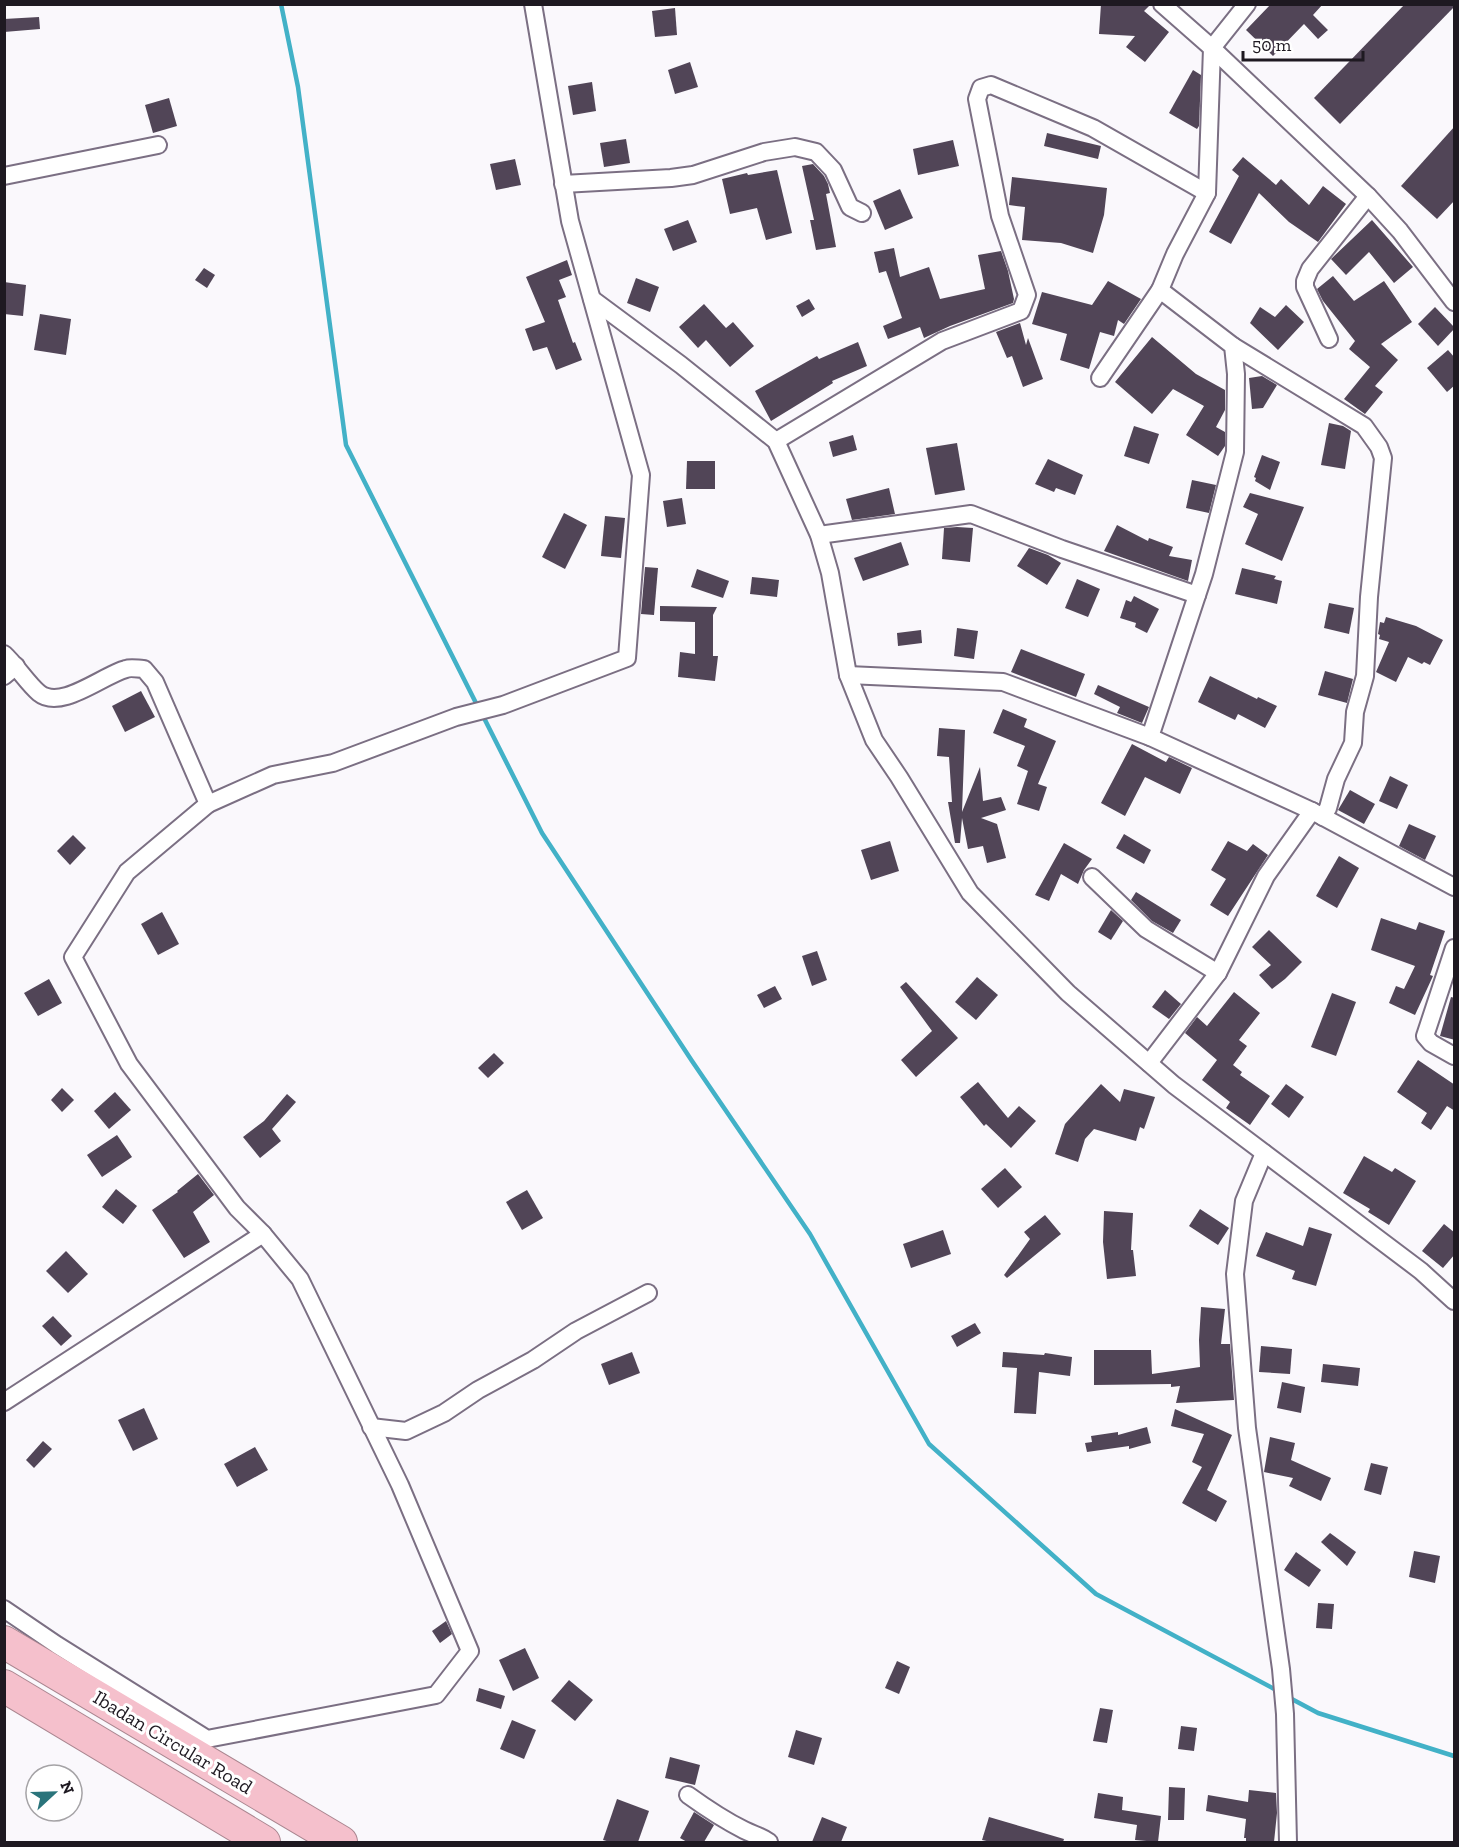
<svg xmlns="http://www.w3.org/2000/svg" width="1459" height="1847" font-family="'Zilla Slab',serif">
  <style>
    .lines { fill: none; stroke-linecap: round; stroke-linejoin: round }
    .stream { stroke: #42b1c7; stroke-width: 4.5 }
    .building { fill: #514557 }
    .street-casing { stroke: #7b6f83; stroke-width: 20 }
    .highway-casing { stroke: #aa8690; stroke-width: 34 }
    .street { stroke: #fff; stroke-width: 16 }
    .highway { stroke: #f5c0cc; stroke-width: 32 }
    .labels { text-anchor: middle; stroke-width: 6; stroke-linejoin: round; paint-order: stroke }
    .street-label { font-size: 20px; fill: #1e1921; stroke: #fff }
  </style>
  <rect width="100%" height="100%" fill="#faf8fc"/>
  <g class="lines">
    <g class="stream">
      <polyline points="281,4 298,87 346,445 478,707"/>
      <polyline points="482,714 542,833 692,1061 810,1234 929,1444 1096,1594 1278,1691"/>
      <polyline points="1288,1697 1318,1713 1454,1756"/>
    </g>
  </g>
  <g class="building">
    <polygon points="1101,4 1151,4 1144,11 1169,32 1145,62 1126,47 1135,36 1099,34"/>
    <polygon points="1271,4 1323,4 1313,15 1328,30 1318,39 1304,24 1273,56 1246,30"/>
    <polygon points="1405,4 1455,6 1340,124 1314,98"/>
    <polygon points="675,8 677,35 655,37 652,11"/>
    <polygon points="39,17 40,29 4,32 4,19"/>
    <polygon points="690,62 698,87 675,94 668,70"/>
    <polygon points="1193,70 1201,75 1199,126 1197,129 1169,113"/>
    <polygon points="592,82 596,111 573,115 568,86"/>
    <polygon points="169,98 177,126 153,133 145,105"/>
    <polygon points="1455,126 1455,200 1437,219 1401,186"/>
    <polygon points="1047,133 1101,146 1098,159 1044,146"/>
    <polygon points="626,139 630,163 604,167 600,143"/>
    <polygon points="953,140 959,166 918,175 913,149"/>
    <polygon points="1243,157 1276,185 1281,179 1309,205 1323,186 1346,204 1318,242 1289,222 1259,193 1231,244 1209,232 1239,176 1232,170"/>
    <polygon points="515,159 521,185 496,190 490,164"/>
    <polygon points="813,164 824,176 828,184 830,193 826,194 836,247 816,250 810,220 814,220 802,166"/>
    <polygon points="777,170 792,233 766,240 757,208 730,214 722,179 747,173 748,175"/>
    <polygon points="1012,177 1107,188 1104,215 1093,253 1061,243 1022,240 1025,207 1009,205"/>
    <polygon points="900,189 913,218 885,230 873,201"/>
    <polygon points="688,220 697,242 673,251 664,229"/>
    <polygon points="1372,220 1413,267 1394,283 1369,252 1346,275 1331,259"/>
    <polygon points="894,248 900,277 929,267 940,299 985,289 978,255 1001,251 1008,271 1014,299 1013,303 950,326 924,338 920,327 888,339 883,326 902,318 886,271 879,273 874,252"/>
    <polygon points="567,260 572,275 559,280 566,297 558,300 573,343 575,342 582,360 556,370 547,347 533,351 525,329 545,322 526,277"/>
    <polygon points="204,268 215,275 207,288 195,280"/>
    <polygon points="1333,276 1354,301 1384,281 1412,322 1381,344 1398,360 1375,386 1383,392 1365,414 1344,399 1370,367 1349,349 1355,341 1323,301 1317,289"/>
    <polygon points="636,278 659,287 650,312 627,303"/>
    <polygon points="1108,281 1141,299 1124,324 1118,320 1114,336 1100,332 1089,369 1060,360 1067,334 1032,324 1042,292 1092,305"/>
    <polygon points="4,282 26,285 23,316 4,314"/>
    <polygon points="809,299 815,309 802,317 796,306"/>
    <polygon points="704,304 726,328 733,322 754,346 730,367 706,340 698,348 679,327"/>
    <polygon points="1286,305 1304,322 1278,350 1250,323 1260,307 1275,317"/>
    <polygon points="1435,307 1455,328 1438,346 1418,324"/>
    <polygon points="40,314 71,319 66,355 34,350"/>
    <polygon points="1020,323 1026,345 1028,338 1043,379 1023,387 1012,356 1007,358 996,332"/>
    <polygon points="1152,337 1196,374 1225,390 1225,410 1216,427 1225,432 1225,446 1218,456 1186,435 1204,406 1173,389 1152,414 1115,382"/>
    <polygon points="858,342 867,366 832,381 833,383 771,421 755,391 817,356 819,359"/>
    <polygon points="1448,350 1455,358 1455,385 1447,392 1427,368"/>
    <polygon points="1262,376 1277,385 1263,408 1252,409 1249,378"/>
    <polygon points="1329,423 1343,426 1351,431 1345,469 1321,465"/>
    <polygon points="1134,426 1159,434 1149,464 1124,456"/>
    <polygon points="853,435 857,450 833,457 829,442"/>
    <polygon points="957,443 965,490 935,495 926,448"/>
    <polygon points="1262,455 1280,462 1270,490 1255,481 1256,478 1254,477"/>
    <polygon points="1048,459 1083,475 1075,495 1056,488 1054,492 1035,484"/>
    <polygon points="687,461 715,461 715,489 686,489"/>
    <polygon points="1192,480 1216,485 1209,513 1186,508"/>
    <polygon points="889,488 895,514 852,520 846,499"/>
    <polygon points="1250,493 1304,507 1282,561 1245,544 1258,514 1243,507"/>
    <polygon points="682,498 686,524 667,527 663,501"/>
    <polygon points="564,513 587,525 565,569 542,557"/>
    <polygon points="605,516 625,518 621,558 601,556"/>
    <polygon points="1117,525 1148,541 1149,538 1173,547 1169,556 1192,560 1188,581 1104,551"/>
    <polygon points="957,527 973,528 970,562 942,559 944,528"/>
    <polygon points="901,542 909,565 863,581 854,558"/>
    <polygon points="1029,548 1048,555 1061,563 1047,585 1017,566"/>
    <polygon points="645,567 658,568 654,615 641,614"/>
    <polygon points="1242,568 1276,576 1274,579 1282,581 1277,604 1235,594"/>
    <polygon points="697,569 729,581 723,598 691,587"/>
    <polygon points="752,577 779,580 777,597 750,594"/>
    <polygon points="1077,579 1100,589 1088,617 1065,608"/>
    <polygon points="1134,596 1159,609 1147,633 1135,627 1136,623 1120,618 1126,600 1131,602"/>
    <polygon points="1329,603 1354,608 1349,634 1324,628"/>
    <polygon points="660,606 717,607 713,615 713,656 718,656 715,681 678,677 680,652 695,654 695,622 660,621"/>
    <polygon points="1386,617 1416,626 1443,640 1430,665 1424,662 1422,664 1408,657 1396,682 1376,672 1389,642 1379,639 1380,635 1378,634 1380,622 1384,623"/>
    <polygon points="957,628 978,631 974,659 954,656"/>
    <polygon points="921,630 922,643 898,646 897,633"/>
    <polygon points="1021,649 1085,674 1076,697 1011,672"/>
    <polygon points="1325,671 1353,679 1347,703 1318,695"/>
    <polygon points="1210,676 1257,699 1258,697 1277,706 1265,728 1238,714 1235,720 1198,702"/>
    <polygon points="1098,685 1149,707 1142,723 1117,713 1120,707 1094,694"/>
    <polygon points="141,691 155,717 125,732 112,706"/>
    <polygon points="1003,709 1027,719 1024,727 1056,741 1038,784 1047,787 1039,811 1017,804 1028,771 1017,766 1025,746 993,733"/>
    <polygon points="939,728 965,730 962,812 980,767 983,801 1001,797 1006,810 981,818 997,824 1006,858 987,863 983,846 968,849 962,818 960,843 955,843 948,802 952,802 949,757 937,756"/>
    <polygon points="1132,744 1166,762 1169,757 1192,768 1180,794 1145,777 1125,816 1101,803"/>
    <polygon points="1390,776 1408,785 1397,809 1379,801"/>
    <polygon points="1350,790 1375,804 1364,824 1338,810"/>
    <polygon points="1409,824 1436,836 1425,860 1399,846"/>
    <polygon points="1124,834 1151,850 1144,864 1116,848"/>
    <polygon points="73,835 86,848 70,865 57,851"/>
    <polygon points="890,841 899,871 871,880 861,850"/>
    <polygon points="1228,841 1247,851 1253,844 1268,855 1228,916 1210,905 1226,879 1211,870"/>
    <polygon points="1064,843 1092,859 1084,870 1078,884 1061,874 1049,901 1035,895"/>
    <polygon points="1339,856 1359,868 1337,908 1316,896"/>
    <polygon points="1136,892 1181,920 1173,933 1152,921 1131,900"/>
    <polygon points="1111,910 1123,921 1111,940 1098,932"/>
    <polygon points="162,912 179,944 158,955 141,924"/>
    <polygon points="1381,918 1416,930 1419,922 1445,931 1430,975 1433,976 1415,1015 1389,1003 1396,986 1404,989 1415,966 1371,950"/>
    <polygon points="1269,930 1302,962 1285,979 1272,989 1259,975 1271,965 1252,947"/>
    <polygon points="817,951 827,980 812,986 802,956"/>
    <polygon points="977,977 998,995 976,1020 955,1002"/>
    <polygon points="49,979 62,1003 38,1016 24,993"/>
    <polygon points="906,982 958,1038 916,1077 901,1060 932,1031 900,987"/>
    <polygon points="775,986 782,999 764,1008 757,995"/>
    <polygon points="1165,990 1181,1004 1169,1019 1152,1007"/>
    <polygon points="1234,992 1260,1013 1239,1040 1247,1046 1233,1065 1242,1072 1240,1075 1270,1096 1250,1125 1226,1108 1230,1102 1202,1080 1217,1060 1185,1033 1197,1017 1207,1026"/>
    <polygon points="1332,993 1356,1002 1336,1056 1311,1047"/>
    <polygon points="1451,997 1455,998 1455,1040 1440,1036"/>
    <polygon points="494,1053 504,1063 488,1078 478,1068"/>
    <polygon points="1418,1060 1455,1085 1455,1111 1447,1106 1431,1130 1421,1123 1427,1113 1397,1092"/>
    <polygon points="978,1082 1008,1118 1019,1106 1036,1121 1011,1148 986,1124 984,1126 960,1097"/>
    <polygon points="1101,1084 1120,1102 1124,1089 1155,1097 1144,1129 1140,1127 1136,1141 1094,1129 1085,1139 1078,1162 1055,1154 1065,1124"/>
    <polygon points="1286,1084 1304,1097 1289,1118 1271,1104"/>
    <polygon points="62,1088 74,1100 62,1112 51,1100"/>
    <polygon points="115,1092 131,1110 109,1129 94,1111"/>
    <polygon points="287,1094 296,1102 272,1129 281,1141 260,1158 243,1137 264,1121"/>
    <polygon points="117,1135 132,1157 102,1177 87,1155"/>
    <polygon points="1364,1156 1392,1172 1395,1168 1416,1181 1389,1225 1368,1212 1370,1209 1343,1193"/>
    <polygon points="1005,1168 1022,1187 998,1208 981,1189"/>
    <polygon points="198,1174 214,1195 193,1212 210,1242 184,1258 152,1210 178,1192 177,1191"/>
    <polygon points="116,1189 137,1206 123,1224 102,1207"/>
    <polygon points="527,1190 543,1218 522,1230 506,1202"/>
    <polygon points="1200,1209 1229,1228 1218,1245 1189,1226"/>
    <polygon points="1104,1211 1133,1213 1131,1250 1133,1250 1136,1276 1107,1279 1103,1242"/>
    <polygon points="1045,1215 1061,1234 1007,1278 1004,1275 1030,1239 1024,1232"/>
    <polygon points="1444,1224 1455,1233 1455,1254 1443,1268 1422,1251"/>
    <polygon points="1309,1227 1332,1234 1316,1286 1292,1279 1295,1271 1256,1256 1266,1232 1303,1246"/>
    <polygon points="943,1230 951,1254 911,1268 903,1244"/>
    <polygon points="66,1251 88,1274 68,1293 46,1271"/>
    <polygon points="1201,1307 1225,1309 1221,1344 1230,1344 1234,1400 1176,1403 1180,1386 1171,1387 1171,1384 1094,1385 1094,1350 1151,1350 1152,1374 1200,1367 1199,1340"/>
    <polygon points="53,1316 72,1336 61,1346 42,1326"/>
    <polygon points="975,1323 981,1333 957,1347 951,1336"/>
    <polygon points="1261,1346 1292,1349 1290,1374 1259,1372"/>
    <polygon points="632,1352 640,1373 609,1385 601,1364"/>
    <polygon points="1003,1352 1044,1355 1045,1353 1072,1357 1070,1376 1039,1372 1036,1414 1014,1413 1017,1368 1002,1367"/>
    <polygon points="1323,1364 1360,1368 1358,1386 1321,1382"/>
    <polygon points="1282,1382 1305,1387 1301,1413 1277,1408"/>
    <polygon points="144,1408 158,1439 133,1451 118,1420"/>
    <polygon points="1175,1409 1232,1435 1207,1490 1227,1501 1216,1522 1182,1503 1202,1467 1192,1462 1204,1434 1171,1426"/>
    <polygon points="1147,1427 1151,1443 1129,1449 1129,1446 1087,1452 1085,1443 1092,1442 1091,1436 1118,1432 1118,1435"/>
    <polygon points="1270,1437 1295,1443 1291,1460 1331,1478 1321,1501 1289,1486 1293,1478 1264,1472"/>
    <polygon points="43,1441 52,1449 34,1468 26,1460"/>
    <polygon points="255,1447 268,1470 237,1487 224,1464"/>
    <polygon points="1371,1463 1388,1467 1381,1495 1364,1490"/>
    <polygon points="1330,1533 1356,1552 1347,1566 1321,1542"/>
    <polygon points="1414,1551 1440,1556 1435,1583 1409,1577"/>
    <polygon points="1296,1552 1321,1570 1309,1587 1284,1570"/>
    <polygon points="1318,1603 1334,1604 1332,1629 1316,1628"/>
    <polygon points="446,1621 452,1634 440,1643 432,1631"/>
    <polygon points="525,1648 539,1678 513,1691 499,1660"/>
    <polygon points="897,1661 910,1667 899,1694 885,1688"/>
    <polygon points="569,1680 593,1700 575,1721 551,1701"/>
    <polygon points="479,1688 505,1696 501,1709 476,1701"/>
    <polygon points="1100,1708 1113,1710 1107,1743 1093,1741"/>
    <polygon points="512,1720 536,1730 524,1759 500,1749"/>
    <polygon points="1181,1726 1197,1728 1194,1751 1178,1749"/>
    <polygon points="796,1730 822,1738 814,1765 788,1757"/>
    <polygon points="670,1757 700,1765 695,1785 665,1778"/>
    <polygon points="1169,1787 1185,1788 1184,1820 1168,1820"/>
    <polygon points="1249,1790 1276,1793 1277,1813 1274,1842 1246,1842 1246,1838 1244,1838 1246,1819 1206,1811 1208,1795 1248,1802"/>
    <polygon points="1098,1793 1123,1797 1122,1810 1161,1816 1158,1842 1135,1840 1137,1825 1094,1818"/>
    <polygon points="617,1799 649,1811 638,1842 610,1842 603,1840"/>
    <polygon points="694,1812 714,1825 704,1842 687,1842 680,1838"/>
    <polygon points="822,1817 847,1827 841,1842 812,1842"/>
    <polygon points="989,1817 1064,1839 1063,1842 991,1842 982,1840"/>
  </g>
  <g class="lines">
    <g class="street-casing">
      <g id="street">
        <polyline points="1162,4 1212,48 1247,4"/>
        <polyline points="1212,48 1368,196 1400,231 1454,302"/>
        <polyline points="4,176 158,145"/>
        <polyline points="563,184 671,178 693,175 764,152 795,147 816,152 833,170 850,207 862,213"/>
        <polyline points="592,299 681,365 776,441 819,535 830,573 848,675 874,740 899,777 970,893 1068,993 1174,1085 1421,1271 1454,1301"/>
        <polyline points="1329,339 1305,287 1305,281 1310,269 1368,196"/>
        <polyline points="1233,346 1364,426 1379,447 1383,458 1369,597 1365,676 1355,712 1353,743 1336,779 1328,808 1323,817"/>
        <polyline points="1100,378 1160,290"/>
        <polyline points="776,441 942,341 1021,311 1027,295 1000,216 977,99 981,88 991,85 1093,128 1207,193"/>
        <polyline points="819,535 971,514 1062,549 1197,595"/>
        <path d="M4 654C16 665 28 684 39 693 61 711 103 675 126 669 131 667 138 669 144 669L155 682 208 804 127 872 73 957 129 1064 237 1208 263 1234 300 1279 400 1485 470 1651 436 1695 207 1739 57 1645 4 1609"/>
        <polyline points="848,675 1003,682 1150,737 1312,811 1454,887"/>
        <polyline points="4,676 16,666"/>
        <polyline points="1150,737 1204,574 1235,452 1236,374 1233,346 1160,290 1175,254 1207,193 1212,48"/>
        <polyline points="208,804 273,775 333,763 456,717 503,705 627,658 641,475 570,221 533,4"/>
        <polyline points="1092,877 1146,929 1218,973"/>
        <polyline points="1454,948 1425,1036 1431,1043 1454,1056"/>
        <polyline points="1149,1063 1218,973 1266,876 1312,811"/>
        <polyline points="1264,1153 1244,1201 1235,1274 1247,1428 1281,1669 1285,1714 1288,1842"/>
        <polyline points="4,1402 263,1234"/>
        <polyline points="371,1427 406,1431 444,1413 478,1390 533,1360 576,1331 648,1293"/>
        <path d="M688 1795C706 1808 724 1820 744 1830 754 1835 761 1836 769 1842"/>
      </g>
    </g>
    <g class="highway-casing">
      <g id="highway">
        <polyline points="4,1642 341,1842"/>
        <polyline points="4,1686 264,1842"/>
      </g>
    </g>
    <use href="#street" class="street"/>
    <use href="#highway" class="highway"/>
  </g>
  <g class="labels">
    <g class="street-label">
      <text transform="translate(173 1742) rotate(31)" y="7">Ibadan Circular Road</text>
    </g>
  </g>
  <rect width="1459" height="1847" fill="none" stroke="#1e1921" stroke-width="12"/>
  <g transform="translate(54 1793) rotate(68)"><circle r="28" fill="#ffffff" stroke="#a5a3a6" stroke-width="1.5"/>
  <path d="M0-4.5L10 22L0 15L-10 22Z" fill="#2a747b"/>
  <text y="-9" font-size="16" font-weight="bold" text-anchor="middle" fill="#1e1921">N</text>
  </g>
  <path d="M1243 51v9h120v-9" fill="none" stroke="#1e1921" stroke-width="3"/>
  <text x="1252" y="51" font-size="18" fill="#1e1921" stroke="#ffffff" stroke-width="4.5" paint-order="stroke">50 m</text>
</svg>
